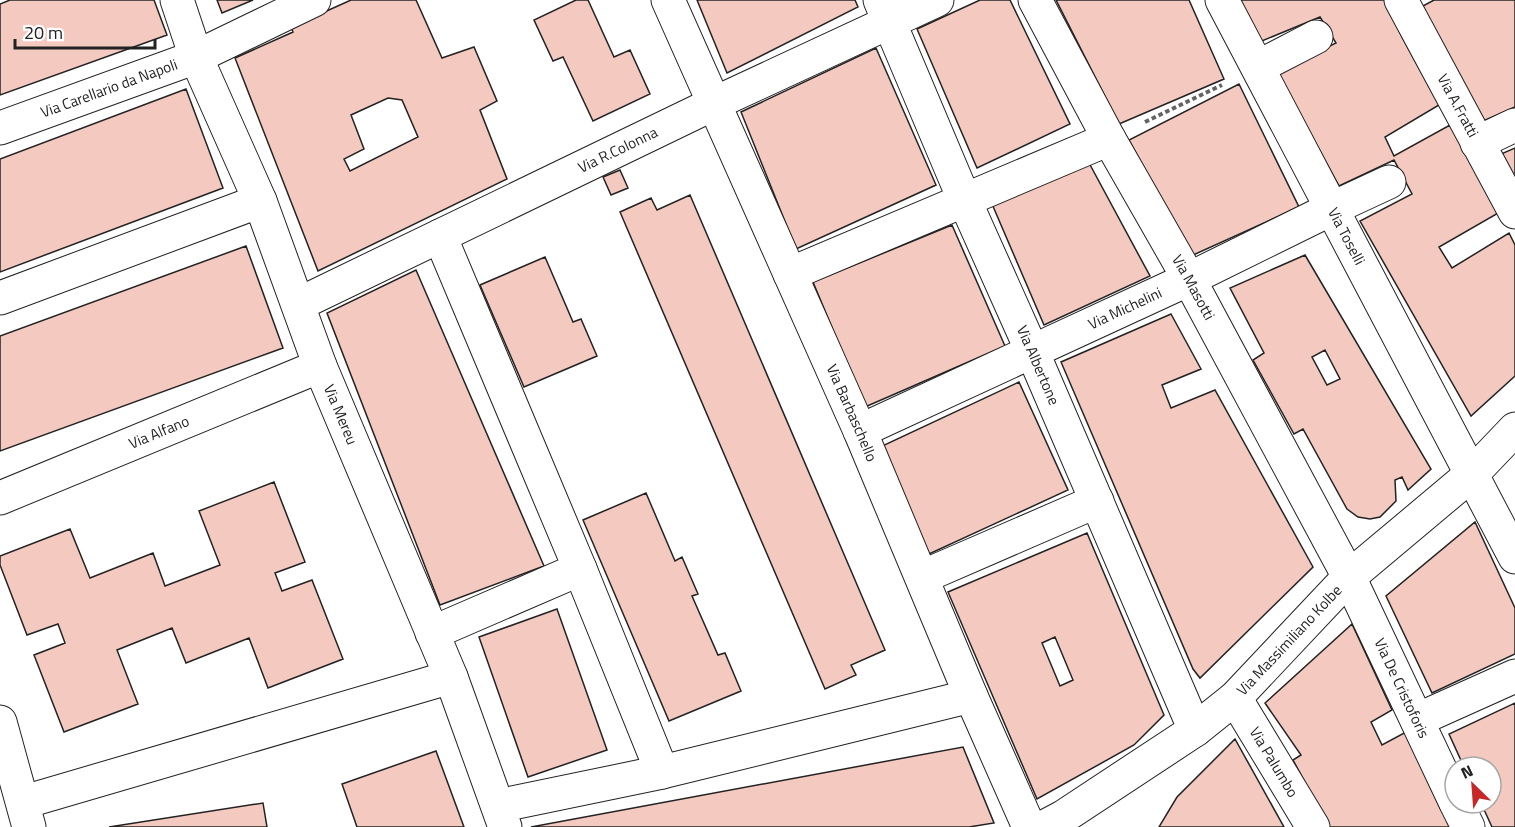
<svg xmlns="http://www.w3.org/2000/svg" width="1515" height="827" font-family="'Titillium Web',sans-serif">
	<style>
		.building { fill: #f3c9c0; stroke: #222; stroke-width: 1.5; fill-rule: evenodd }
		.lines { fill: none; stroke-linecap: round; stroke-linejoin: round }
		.street-casing { stroke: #222; stroke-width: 35 }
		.path { stroke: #646464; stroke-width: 4; stroke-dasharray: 4.5 3; stroke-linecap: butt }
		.street { stroke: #fff; stroke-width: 33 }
		.labels { text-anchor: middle; stroke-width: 4.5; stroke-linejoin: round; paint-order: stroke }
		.street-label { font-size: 15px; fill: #222; stroke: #fff }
	</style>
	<rect width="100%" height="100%" fill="#fff"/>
	<!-- building -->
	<path class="building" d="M 10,0 L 154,0 L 167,35 L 0,95 L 0,4 Z
		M 217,0 L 253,0 L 222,13 Z
		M 351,0 L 416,0 L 442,58 L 474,47 L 497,101 L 480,110 L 507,179 L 318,271 L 235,58 L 293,32 L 291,27 ZM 388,98 L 402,100 L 418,137 L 350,171 L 344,159 L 364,149 L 351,115 Z
		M 576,0 L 588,0 L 614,57 L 630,50 L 650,94 L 593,121 L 563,57 L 553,61 L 534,20 Z
		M 697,0 L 855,0 L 858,7 L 727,73 Z
		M 980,0 L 1010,0 L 1070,124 L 977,168 L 917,29 Z
		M 1056,0 L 1189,0 L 1224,79 L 1119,124 Z
		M 1238,0 L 1386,0 L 1402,37 L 1439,105 L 1385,137 L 1394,156 L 1450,125 L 1500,212 L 1439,247 L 1452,268 L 1509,233 L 1515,245 L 1515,376 L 1471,416 L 1360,221 L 1412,194 L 1394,160 L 1339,186 L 1277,72 L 1336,43 L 1320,17 L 1257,43 Z
		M 1434,0 L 1515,0 L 1515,107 L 1481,122 L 1421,7 Z
		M 876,48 L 936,185 L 796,249 L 741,112 Z
		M 1239,84 L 1299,207 L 1191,256 L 1129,140 Z
		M 186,89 L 223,188 L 0,272 L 0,159 Z
		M 1515,148 L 1515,180 L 1501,154 Z
		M 1088,161 L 1150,276 L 1044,325 L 992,204 Z
		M 620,170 L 628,188 L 611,195 L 603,177 Z
		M 690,195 L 885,650 L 851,665 L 856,675 L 825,689 L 620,212 L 651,198 L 657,210 Z
		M 952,225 L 1005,346 L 865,407 L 813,282 Z
		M 246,246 L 283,348 L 0,451 L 0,336 Z
		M 1305,255 L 1431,469 L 1408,490 L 1402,477 L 1395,480 L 1396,501 L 1380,517 L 1370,519 L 1358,517 L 1347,509 L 1303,429 L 1294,434 L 1253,360 L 1264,353 L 1230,288 ZM 1325,350 L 1340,379 L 1327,385 L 1312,357 Z
		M 545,257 L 573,322 L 581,319 L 597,356 L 524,387 L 480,285 Z
		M 416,270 L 544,566 L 440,605 L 327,313 Z
		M 1171,314 L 1201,369 L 1162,385 L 1171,408 L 1215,390 L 1313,567 L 1200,678 L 1193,669 L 1061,362 Z
		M 1019,382 L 1068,490 L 929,554 L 880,447 Z
		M 274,482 L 305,562 L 275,573 L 282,591 L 312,580 L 343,659 L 268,688 L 249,638 L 186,663 L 172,628 L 117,650 L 138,704 L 64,732 L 34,655 L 65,643 L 58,624 L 27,635 L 0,565 L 0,556 L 70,529 L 90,578 L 153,553 L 165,586 L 220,565 L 199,511 Z
		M 646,493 L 675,561 L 682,557 L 698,594 L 692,596 L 718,655 L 725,653 L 741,691 L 669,721 L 583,520 Z
		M 1475,522 L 1515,608 L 1515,654 L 1432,693 L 1386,596 Z
		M 1087,533 L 1164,715 L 1134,745 L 1037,799 L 948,592 ZM 1055,637 L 1073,680 L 1060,686 L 1042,643 Z
		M 557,609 L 607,750 L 528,777 L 479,637 Z
		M 1352,624 L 1392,710 L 1371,722 L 1382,745 L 1406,732 L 1450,827 L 1329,827 L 1293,760 L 1301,755 L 1265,703 Z
		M 1515,703 L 1515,827 L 1492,827 L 1481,803 L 1491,803 L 1491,767 L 1464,767 L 1449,734 Z
		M 1235,739 L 1284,827 L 1159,827 L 1177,797 Z
		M 963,747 L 994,823 L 969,827 L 531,827 Z
		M 436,751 L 464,827 L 357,827 L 342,784 Z
		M 263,803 L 267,827 L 109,827 Z"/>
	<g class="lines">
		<!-- street casing -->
		<g class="street-casing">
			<g id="street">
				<path id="s1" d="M 177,0 L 196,57 L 260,201 L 320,366 L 451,677 L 505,827"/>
				<path id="s2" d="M 668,0 L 860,431 L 971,696 L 1029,827"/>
				<path id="s3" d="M 880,0 L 964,199 L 1032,351 L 1195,730"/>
				<path id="s4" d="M 1035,0 L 1109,139 L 1189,279 L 1349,577 L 1455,801"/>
				<path id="s5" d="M 1222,0 L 1515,557"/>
				<path id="s6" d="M 1401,0 L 1515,212"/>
				<path d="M 1258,67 L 1316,37"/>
				<path id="s7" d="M 0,128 L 196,57 L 314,0"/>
				<path d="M 1477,143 L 1515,125"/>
				<path d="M 790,274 L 1109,139"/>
				<path d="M 0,298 L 260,201"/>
				<path id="s8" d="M 299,304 L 713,104 L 937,0"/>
				<path id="s9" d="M 860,431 L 1189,279 L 1333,208 L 1389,182"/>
				<path id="s10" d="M 0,498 L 320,366"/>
				<path d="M 580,569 L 662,772"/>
				<path d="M 922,577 L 1097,501"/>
				<path d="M 432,633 L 580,569 L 440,236"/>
				<path id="s11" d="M 1235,698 L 1313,827"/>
				<path d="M 1417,720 L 1515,676"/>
				<path d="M 0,722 L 29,827"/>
				<path d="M 24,802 L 451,677"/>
				<path d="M 1456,803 L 1468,827"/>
				<path d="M 498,806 L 662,772 L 971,696"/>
				<path id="s12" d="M 1044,827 L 1063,817 L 1195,730 L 1235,698 L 1349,577 L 1473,473 L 1515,429"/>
			</g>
		</g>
		<!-- path -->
		<path class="path" d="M 1145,122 L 1222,85"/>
		<!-- street -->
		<use href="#street" class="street"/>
	</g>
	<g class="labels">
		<!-- street labels -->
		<g class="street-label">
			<text dy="5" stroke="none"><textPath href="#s7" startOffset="116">Via Carellario da Napoli</textPath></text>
			<text dy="5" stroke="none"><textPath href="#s6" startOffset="120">Via A.Fratti</textPath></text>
			<text dy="5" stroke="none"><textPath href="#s8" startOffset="354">Via R.Colonna</textPath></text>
			<text dy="5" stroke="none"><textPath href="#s5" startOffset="267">Via Toselli</textPath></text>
			<text dy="5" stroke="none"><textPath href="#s4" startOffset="328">Via Masotti</textPath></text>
			<text dy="5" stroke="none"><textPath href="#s9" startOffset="292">Via Michelini</textPath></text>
			<text dy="5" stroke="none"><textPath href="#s3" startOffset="398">Via Albertone</textPath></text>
			<text dy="5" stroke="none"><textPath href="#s2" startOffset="452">Via Barbaschello</textPath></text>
			<text dy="5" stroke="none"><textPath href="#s1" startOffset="446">Via Mereu</textPath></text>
			<text dy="5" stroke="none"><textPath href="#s10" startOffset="172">Via Alfano</textPath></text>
			<text dy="5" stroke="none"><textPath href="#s12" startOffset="310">Via Massimiliano Kolbe</textPath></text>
			<text dy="5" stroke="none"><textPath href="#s4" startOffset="780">Via De Cristoforis</textPath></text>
			<text dy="5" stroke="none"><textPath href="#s11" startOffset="75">Via Palumbo</textPath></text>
		</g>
	</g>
	<!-- north arrow -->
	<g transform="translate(1473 785) rotate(335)"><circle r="28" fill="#ffffff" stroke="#a7a7a7" stroke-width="1.5"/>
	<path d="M0-4.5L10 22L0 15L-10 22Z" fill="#c62828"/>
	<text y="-9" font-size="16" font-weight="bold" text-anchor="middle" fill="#222222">N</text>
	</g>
	<!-- scale -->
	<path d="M15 39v9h140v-9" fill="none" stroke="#222222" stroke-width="3"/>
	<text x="24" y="39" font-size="18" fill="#222222" stroke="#ffffff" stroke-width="4.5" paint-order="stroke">20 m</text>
</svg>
